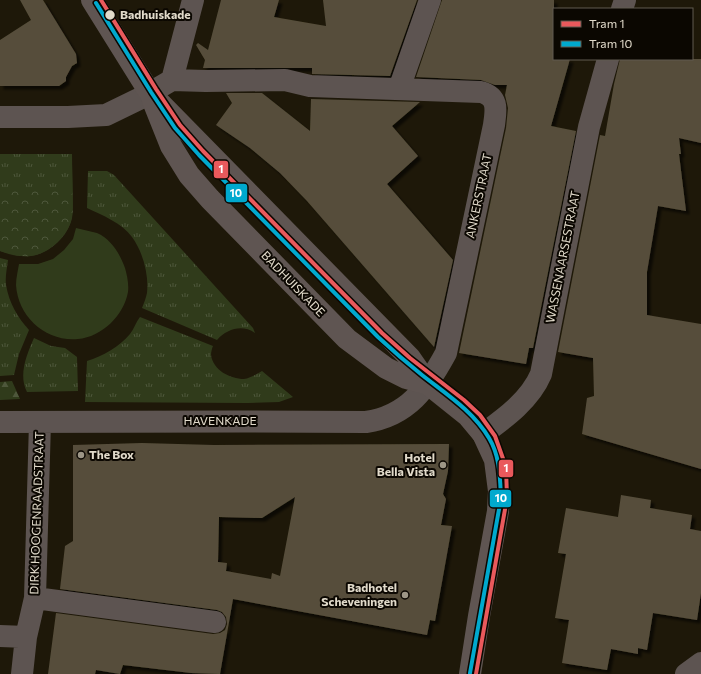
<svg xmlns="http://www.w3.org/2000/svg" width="701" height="674" font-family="Commissioner,sans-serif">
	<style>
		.grass { fill: url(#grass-tufts) }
		.forest { fill: url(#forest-firs) }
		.park { fill: url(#park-crowns) }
		.pitch { fill: #303b1b }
		.building { fill: #564e3a; fill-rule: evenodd; filter: url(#shadow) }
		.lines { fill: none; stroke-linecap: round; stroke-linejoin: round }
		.street { stroke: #5d5451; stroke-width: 22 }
		.secondary { stroke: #5f5552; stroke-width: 22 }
		.tram-1-casing { stroke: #0b0701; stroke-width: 7 }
		.tram-2-casing { stroke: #0b0701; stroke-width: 7 }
		.tram-1 { stroke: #e9595c; stroke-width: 4 }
		.tram-2 { stroke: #00a9ce; stroke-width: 4 }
		.stop-dot { fill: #e1daca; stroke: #0b0701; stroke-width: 1.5 }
		.poi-dot { fill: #9d9686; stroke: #0b0701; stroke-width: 1.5 }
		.labels { text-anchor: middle; stroke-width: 4; stroke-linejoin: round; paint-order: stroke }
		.stop-label { font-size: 12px; font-weight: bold; fill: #e1daca; stroke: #0b0701; text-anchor: start }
		.street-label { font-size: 12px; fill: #e1daca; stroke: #0b0701 }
		.poi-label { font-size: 12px; font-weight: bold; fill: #e1daca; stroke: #0b0701; text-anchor: end }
		.line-badge { stroke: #0b0701; stroke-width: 1.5 }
		.badge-label { font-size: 11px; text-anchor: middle; font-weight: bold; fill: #fff }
	</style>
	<defs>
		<pattern id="grass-tufts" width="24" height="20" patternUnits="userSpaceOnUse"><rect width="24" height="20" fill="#303b1b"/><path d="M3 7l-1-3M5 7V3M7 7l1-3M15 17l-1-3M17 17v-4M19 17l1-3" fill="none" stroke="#4e573b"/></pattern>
		<pattern id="forest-firs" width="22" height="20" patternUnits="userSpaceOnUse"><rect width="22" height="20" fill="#303b1b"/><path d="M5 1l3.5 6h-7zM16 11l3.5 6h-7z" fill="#4e573b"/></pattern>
		<pattern id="park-crowns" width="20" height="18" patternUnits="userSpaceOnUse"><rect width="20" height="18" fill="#303b1b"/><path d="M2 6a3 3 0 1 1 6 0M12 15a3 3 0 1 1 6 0" fill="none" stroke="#4e573b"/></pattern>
		<filter id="shadow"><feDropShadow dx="3.5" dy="3.5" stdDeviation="1" flood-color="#0009"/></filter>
	</defs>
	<rect width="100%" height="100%" fill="#1e1809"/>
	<!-- grass -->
	<path class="grass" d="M 0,154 L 72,154 C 72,174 74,196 72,216 C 70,235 49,254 30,256 C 20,257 10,254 0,251 Z
		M 88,171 L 107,171 L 114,175 L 253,328 L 255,333 C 242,324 227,329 217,340 L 142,308 C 144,303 146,298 147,293 C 149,275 143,252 132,237 C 122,223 102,215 87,208 Z
		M 0,258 L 8,260 C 7,268 5,277 6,285 C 9,303 18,318 29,330 L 19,354 L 14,375 L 0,376 Z
		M 140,317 L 213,346 C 212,348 211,352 211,355 C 213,370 230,379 244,379 C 250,378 257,374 262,371 L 293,397 L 279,402 L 248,403 L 85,402 L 87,361 C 103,356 119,347 130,334 C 134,329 136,322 140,317 Z
		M 34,338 L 51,346 L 65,348 L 77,357 L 78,391 L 27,392 C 18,375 27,354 34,338 Z"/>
	<!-- forest -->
	<path class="forest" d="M 12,381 L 20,399 L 0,400 L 0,382 Z"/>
	<!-- park -->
	<path class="park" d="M 72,186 C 72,196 74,208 72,218 C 68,236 49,254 31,256 C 20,257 10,255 0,251 L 0,192 Z"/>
	<!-- pitch -->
	<path class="pitch" d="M 76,228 C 83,230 90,231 97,233 C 111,239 120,254 125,268 C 127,275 129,284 128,292 C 124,315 102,337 78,339 C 46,342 18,317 16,285 C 16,278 18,270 19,264 L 38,264 L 53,259 L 64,250 L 73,239 Z"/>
	<!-- building -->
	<path class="building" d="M 20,0 L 43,0 L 76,54 L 77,63 L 72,66 L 66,77 L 66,81 L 59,86 L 0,86 L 0,40 L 31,20 Z
		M 221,0 L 279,0 L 274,17 L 326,26 L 323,0 L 417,0 L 390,76 L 312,74 L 312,68 L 203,68 L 205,60 L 196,45 L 198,43 L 208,50 Z
		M 442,0 L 554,0 L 554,59 L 570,59 L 551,126 L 576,131 L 533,348 L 529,348 L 526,364 L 459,353 L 506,128 L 508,108 L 505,95 L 507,85 L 495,85 L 481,80 L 416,77 Z
		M 620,59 L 701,59 L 701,143 L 679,138 L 681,154 L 679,154 L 686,211 L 658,206 L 647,272 L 647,315 L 701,324 L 701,469 L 582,434 L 587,398 L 594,396 L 593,358 L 558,352 L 600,135 L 605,136 L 614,84 Z
		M 226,93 L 262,93 L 310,131 L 311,99 L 420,102 L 392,126 L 418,156 L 387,184 L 453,260 L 434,347 L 307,201 L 280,173 L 250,148 L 216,125 L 232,103 Z
		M 142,443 L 214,445 L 449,444 L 448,471 L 443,494 L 446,499 L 441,525 L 452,526 L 435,621 L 430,620 L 427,635 L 233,599 L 220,674 L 191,673 L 123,665 L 120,674 L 96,670 L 95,674 L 48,674 L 56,613 L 213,634 L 220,633 L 225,630 L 227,624 L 226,617 L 222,612 L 217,610 L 60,589 L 65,546 L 73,541 L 73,445 ZM 295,497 L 280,576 L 272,573 L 271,579 L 226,571 L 227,563 L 218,562 L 219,517 L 262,518 Z
		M 621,495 L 651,500 L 650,508 L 692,515 L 690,529 L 701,531 L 701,593 L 697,620 L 653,613 L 647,650 L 638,648 L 638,654 L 611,649 L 607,670 L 562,663 L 569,620 L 555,618 L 566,554 L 558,553 L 566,508 L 618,517 Z"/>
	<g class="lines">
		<!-- street -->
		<path class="street" d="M 622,9 L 625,0
			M 399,89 L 430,0
			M 0,117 L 68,117 L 106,115 L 143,97 L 172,80 L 193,0
			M 0,422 C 122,422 244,421 366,422 C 408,416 427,388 446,353 L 494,125 C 496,110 499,97 481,92 L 310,86 L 285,80 L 206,81 L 172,80
			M 483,434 C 505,418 530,400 541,374 L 589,127 L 608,59
			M 35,598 L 215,622
			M 0,636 L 26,637
			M 22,674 L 26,637 L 35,598 L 40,422
			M 686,674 L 701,663"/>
		<!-- secondary -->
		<path class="secondary" d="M 92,0 L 150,93 L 410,358 L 428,384 L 468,416 L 483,434 L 495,460 L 499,491 L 498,511 L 479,616 L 470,674
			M 153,101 L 171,146 L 189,175 L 210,199 L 347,339 L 386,368 L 406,378 L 428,384"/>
		<!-- tram-1 casing -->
		<g class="tram-1-casing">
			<path id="tram-1" d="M 101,0 L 156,89 L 180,125 L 203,151 L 382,333 L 410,358 L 464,400 L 480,415 L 495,436 L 506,467 L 507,498 L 476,674"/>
		</g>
		<!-- tram-2 casing -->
		<g class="tram-2-casing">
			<path id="tram-2" d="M 96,3 L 151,92 L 175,128 L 199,155 L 378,337 C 392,350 407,363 422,375 C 446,394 473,411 489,438 C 500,456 500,477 501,498 L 470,673"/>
		</g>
		<!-- tram-1 -->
		<use href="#tram-1" class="tram-1"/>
		<!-- tram-2 -->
		<use href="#tram-2" class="tram-2"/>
	</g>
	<!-- markers -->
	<circle class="stop-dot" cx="110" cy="15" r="5.5"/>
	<g class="poi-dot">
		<circle cx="81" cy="455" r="4"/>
		<circle cx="443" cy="465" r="4"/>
		<circle cx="405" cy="595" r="4"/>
	</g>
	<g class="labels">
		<!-- stop labels -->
		<g class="stop-label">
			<text x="120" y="19">Badhuiskade</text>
		</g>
		<!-- street labels -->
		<g class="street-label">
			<text transform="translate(479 196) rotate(-78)" y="4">ANKERSTRAAT</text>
			<text transform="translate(563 257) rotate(-79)" y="4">WASSENAARSESTRAAT</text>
			<text transform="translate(293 284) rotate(46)" y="4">BADHUISKADE</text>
			<text x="220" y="425">HAVENKADE</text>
			<text transform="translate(37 513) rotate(-88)" y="4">DIRK HOOGENRAADSTRAAT</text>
		</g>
		<!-- poi labels -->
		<g class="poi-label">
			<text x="89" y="459" text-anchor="start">The Box</text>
			<text x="435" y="462">Hotel<tspan x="435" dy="14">Bella Vista</tspan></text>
			<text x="397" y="592">Badhotel<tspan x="397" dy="14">Scheveningen</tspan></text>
		</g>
	</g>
	<g class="line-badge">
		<rect x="213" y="160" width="16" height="19" rx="4" fill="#e9595c"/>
		<rect x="225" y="183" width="23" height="20" rx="4" fill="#00a9ce"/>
		<rect x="498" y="459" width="16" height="19" rx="4" fill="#e9595c"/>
		<rect x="489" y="489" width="23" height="19" rx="4" fill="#00a9ce"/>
	</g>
	<g class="badge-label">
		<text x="221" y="173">1</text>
		<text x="236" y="197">10</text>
		<text x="506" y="472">1</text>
		<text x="501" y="502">10</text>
	</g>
	<!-- legend -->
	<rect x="553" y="8" width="140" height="52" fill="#0b0701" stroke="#615b51"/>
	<rect x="561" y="21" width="20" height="6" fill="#e9595c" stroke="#615b51"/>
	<text x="589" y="28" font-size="12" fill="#e1daca">Tram 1</text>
	<rect x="561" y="41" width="20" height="6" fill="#00a9ce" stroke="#615b51"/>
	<text x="589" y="48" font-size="12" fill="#e1daca">Tram 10</text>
</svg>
